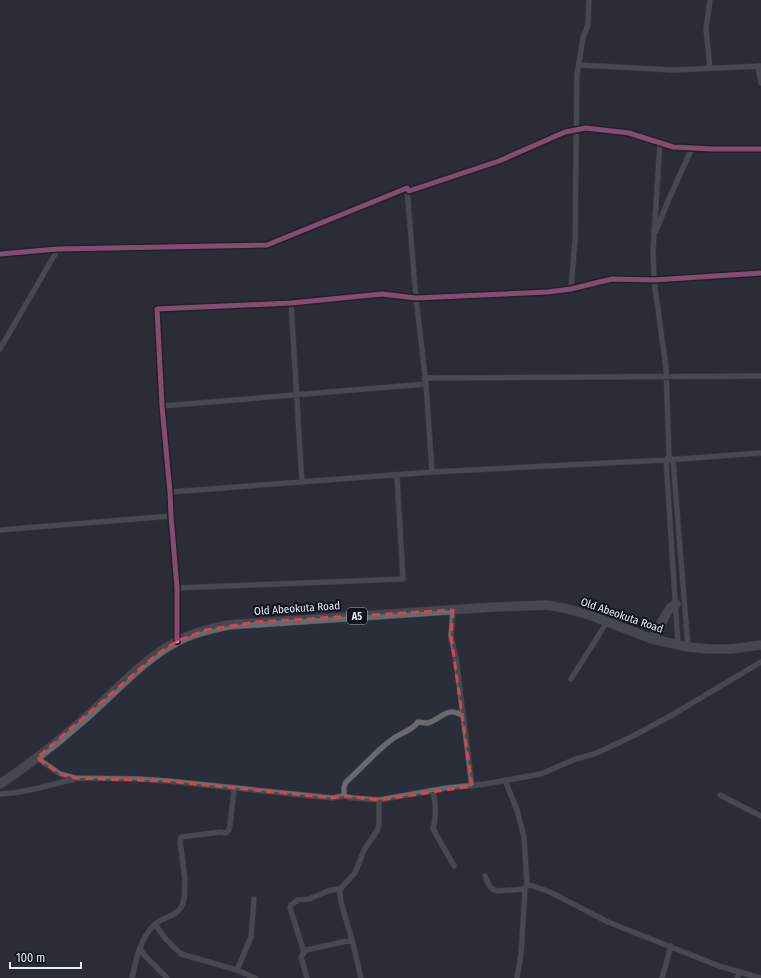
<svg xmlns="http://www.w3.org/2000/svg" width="761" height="978" font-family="'Fira Sans Condensed',sans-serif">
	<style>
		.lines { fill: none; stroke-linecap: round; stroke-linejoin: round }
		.street-casing { stroke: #454952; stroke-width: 6 }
		.highway-casing { stroke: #454952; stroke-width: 10 }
		.street { stroke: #696a6e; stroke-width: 5 }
		.highway { stroke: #666970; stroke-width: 9 }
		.cycleway-casing { stroke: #10141c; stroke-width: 8 }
		.cycleway { stroke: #f96db3; stroke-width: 5 }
		.marked { fill: none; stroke: #d84547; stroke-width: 3; stroke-dasharray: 8 5; stroke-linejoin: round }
		.labels { text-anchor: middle; stroke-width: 4; stroke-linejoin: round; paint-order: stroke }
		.shield { fill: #10141c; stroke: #a5aab5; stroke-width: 1 }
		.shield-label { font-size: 10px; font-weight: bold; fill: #e5eaf7 }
		.street-label { font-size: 11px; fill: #e5eaf7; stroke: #10141c }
	</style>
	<rect width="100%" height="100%" fill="#2a2e38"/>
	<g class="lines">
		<!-- street casing -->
		<g class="street-casing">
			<path id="street" d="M 710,0 L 706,29 L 710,68
				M 579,65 L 674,70 L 761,66
				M 758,66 L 761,83
				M 660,143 L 653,250 L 654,280 L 666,368 L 669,456 L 666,460 L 678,645
				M 407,189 L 416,298 L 426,384 L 432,472
				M 656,231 L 668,201 L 692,148
				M 0,254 L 58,249 L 267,245 L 407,188 L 409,191 L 499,161 L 565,132 L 586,128 L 629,133 L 673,147 L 713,149 L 761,149
				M 571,289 L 575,240 L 577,75 L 583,38 L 588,25 L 589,0
				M 291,303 L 302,483
				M 0,349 L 58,249
				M 424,378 L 761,376
				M 162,406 L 426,384
				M 671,458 L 673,460 L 688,647
				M 170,492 L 432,472 L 666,460 L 761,453
				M 0,530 L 171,516
				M 177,588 L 403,579 L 397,476
				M 453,610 L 451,636 L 456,658 L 472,786
				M 177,641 L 177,588 L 171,516 L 170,492 L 162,406 L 157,309 L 291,303 L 382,294 L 416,298 L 548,292 L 571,289 L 612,279 L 654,280 L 761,273
				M 571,679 L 607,622
				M 37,758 L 60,774 L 75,778 L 138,779 L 168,781 L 332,798 L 344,796 L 352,798 L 379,800 L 447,788 L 485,784 L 541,774 L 573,760 L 597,753 L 635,735 L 672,715 L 761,662
				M 505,780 L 517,810 L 524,837 L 527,884 L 525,889 L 521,955 L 517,978
				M 433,791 C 436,804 437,815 433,829 L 454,866
				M 0,794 C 25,793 50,785 74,779
				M 720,795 L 761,816
				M 344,796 L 344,787 L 346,782 C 361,769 374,753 390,741 C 399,733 411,732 418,722 C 421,722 425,723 428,723 C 441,719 448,705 463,716
				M 485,876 C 488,883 489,889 497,891 L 525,889
				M 527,884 L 550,892 L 608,922 L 719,966 L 760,978
				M 155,924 L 165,938 L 181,954 L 237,970 L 255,978
				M 140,948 L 144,955 L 167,978
				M 304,952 L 290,908 L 291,905 L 298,900 L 309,899 L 328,891 L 341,888
				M 237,970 L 251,937 L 254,899
				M 132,978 C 136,959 140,939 154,925 C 163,916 179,917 183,903 C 188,888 182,858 180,842 L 181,837 L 220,832 L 226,833 L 229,830 L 230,825 L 234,789
				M 307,978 L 301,957 L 306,950 L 352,940
				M 361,978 L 352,940 L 341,902 L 340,893 L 341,888 L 355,873 L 364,850 L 377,831 L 379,825 L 379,800
				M 662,978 L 671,946
				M 737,978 L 740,972"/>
		</g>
		<!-- highway casing -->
		<g class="highway-casing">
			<path id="highway" d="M 652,639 L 670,608 L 676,604
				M 0,784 C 30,764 58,742 85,718 C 114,693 142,660 176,642 C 192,633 210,629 228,625 L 494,607 L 547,605 L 568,609 L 592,616 L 652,639 L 688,647 L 709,649 L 731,649 L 761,645"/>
		</g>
		<!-- street -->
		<use href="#street" class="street"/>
		<!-- highway -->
		<use href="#highway" class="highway"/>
		<!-- cycleway casing -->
		<g class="cycleway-casing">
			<path id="cycleway" d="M 0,254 L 58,249 L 267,245 L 407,188 L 409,191 L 499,161 L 565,132 L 586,128 L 629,133 L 673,147 L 713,149 L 761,149
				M 177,641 L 177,588 L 171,516 L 170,492 L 162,406 L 157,309 L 291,303 L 382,294 L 416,298 L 548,292 L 571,289 L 612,279 L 654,280 L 761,273"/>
		</g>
		<!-- cycleway -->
		<use href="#cycleway" class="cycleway"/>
	</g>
	<!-- marked area -->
	<path d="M0 0H761V978H0ZM 453,610 L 451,636 L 472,786 L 379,800 L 344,796 L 332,798 L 168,781 L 75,778 L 60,774 L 37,758 L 156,655 L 177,641 L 206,630 L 256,622 Z" fill="#2a2e38" fill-opacity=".55" fill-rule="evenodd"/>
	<path class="marked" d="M 453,610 L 451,636 L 472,786 L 379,800 L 344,796 L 332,798 L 168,781 L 75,778 L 60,774 L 37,758 L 156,655 L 177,641 L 206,630 L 256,622 Z"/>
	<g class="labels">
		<!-- shield labels -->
		<rect class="shield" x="347" y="608" width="20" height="16" rx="3"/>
		<g class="shield-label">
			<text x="357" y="620">A5</text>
		</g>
		<!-- street labels -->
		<g class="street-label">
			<text transform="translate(297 608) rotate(-4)" y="4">Old Abeokuta Road</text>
			<text transform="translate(622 615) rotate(19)" y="4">Old Abeokuta Road</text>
		</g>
	</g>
	<!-- scale -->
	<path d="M10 962v6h71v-6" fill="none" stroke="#e5eaf7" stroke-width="2"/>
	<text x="16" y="962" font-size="12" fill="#e5eaf7" stroke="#10141c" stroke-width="3" paint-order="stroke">100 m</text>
</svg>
